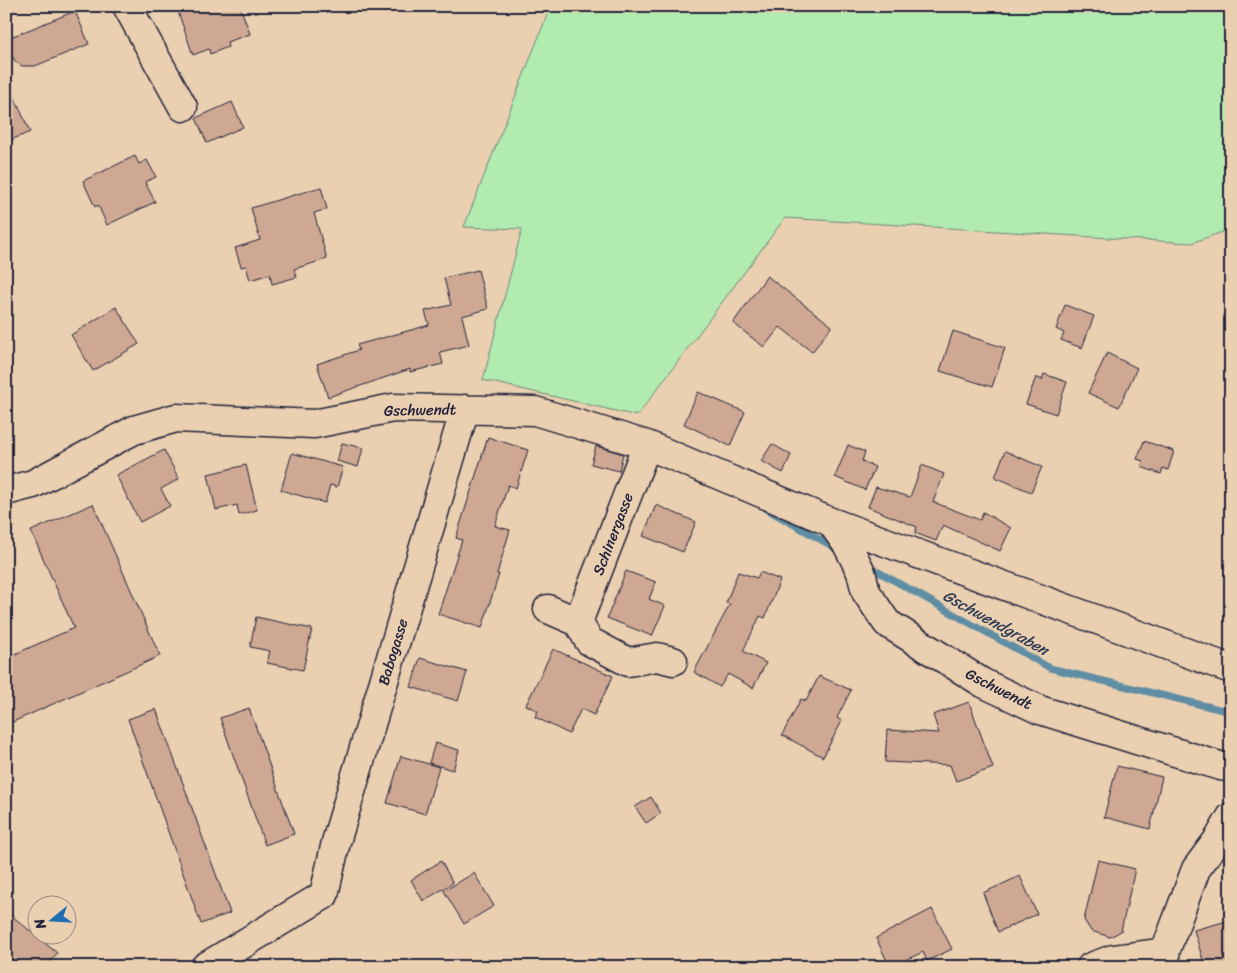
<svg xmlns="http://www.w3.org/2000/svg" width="1237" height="973" font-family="Sriracha,sans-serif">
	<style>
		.green { fill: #b1ebb0; stroke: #6a8676 }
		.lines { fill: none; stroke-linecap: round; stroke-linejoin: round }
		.stream { stroke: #5f8da3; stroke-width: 7 }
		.building { fill: #cea893; stroke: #22223b }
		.minor-casing { stroke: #22223b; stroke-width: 31 }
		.minor { stroke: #ead0b1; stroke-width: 28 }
		.labels { text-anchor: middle; stroke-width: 4; stroke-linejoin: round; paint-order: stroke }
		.street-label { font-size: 15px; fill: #22223b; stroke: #ead0b1 }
		.water-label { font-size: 16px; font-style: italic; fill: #313d55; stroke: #ead0b1 }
	</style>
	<rect width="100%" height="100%" fill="#ead0b1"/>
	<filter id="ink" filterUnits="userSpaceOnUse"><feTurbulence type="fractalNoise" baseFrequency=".02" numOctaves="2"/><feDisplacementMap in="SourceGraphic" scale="10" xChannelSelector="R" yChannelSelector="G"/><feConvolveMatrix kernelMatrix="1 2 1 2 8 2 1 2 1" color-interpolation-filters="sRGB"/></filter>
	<g filter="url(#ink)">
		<!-- green -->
		<path class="green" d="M 548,6 L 1231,6 L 1231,229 L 1191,243 L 785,218 L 637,416 L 483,380 L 522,229 L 464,227 L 550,8 Z"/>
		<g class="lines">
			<!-- stream -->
			<path class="stream" d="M 766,509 L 839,550
				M 868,566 L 1050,668 L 1231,712"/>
		</g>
		<!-- building -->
		<path class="building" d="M 176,6 L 240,6 L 250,34 L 227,42 L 228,47 L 210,54 L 209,49 L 193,55 Z
			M 75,11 L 89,44 L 35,66 L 22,66 L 14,60 L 6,39 Z
			M 6,78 L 30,132 L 6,142 Z
			M 232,102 L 243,127 L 207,143 L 196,118 Z
			M 135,156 L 139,164 L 147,160 L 156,177 L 145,182 L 155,202 L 107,225 L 98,205 L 95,207 L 83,181 Z
			M 321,187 L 327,209 L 314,213 L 327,259 L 294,269 L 297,277 L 272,284 L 270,274 L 250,280 L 246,266 L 241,267 L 235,248 L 260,240 L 251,208 Z
			M 478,270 L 488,309 L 462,316 L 469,345 L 440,352 L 443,364 L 410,372 L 410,369 L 328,397 L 317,364 L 359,350 L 357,345 L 429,325 L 425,311 L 451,305 L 444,278 Z
			M 767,276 L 832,326 L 812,352 L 780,327 L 764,347 L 733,323 Z
			M 1065,305 L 1094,316 L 1082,348 L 1061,340 L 1064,333 L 1056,329 Z
			M 116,307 L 139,344 L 93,371 L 71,335 Z
			M 953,331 L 1005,348 L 992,387 L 940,371 Z
			M 1107,353 L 1137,368 L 1119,407 L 1088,393 Z
			M 1044,374 L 1067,382 L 1056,414 L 1026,404 L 1036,377 L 1042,380 Z
			M 698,392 L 745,412 L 730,446 L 684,424 Z
			M 488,437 L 528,450 L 516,488 L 508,485 L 495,526 L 510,530 L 497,574 L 499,574 L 482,628 L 438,614 L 462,540 L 456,538 Z
			M 1144,441 L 1174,451 L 1168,470 L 1163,468 L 1161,474 L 1141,467 L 1143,461 L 1137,459 Z
			M 342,443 L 363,448 L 358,467 L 337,461 Z
			M 772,444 L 791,455 L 783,473 L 761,461 Z
			M 848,445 L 865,452 L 862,461 L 875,467 L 865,490 L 835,477 Z
			M 596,446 L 623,454 L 619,471 L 591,464 Z
			M 164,450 L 179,479 L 161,489 L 170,506 L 140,522 L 116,475 Z
			M 1005,451 L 1042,467 L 1031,492 L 995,477 Z
			M 292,453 L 343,467 L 337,487 L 330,485 L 325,503 L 281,490 Z
			M 246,465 L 257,510 L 239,515 L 237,505 L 216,510 L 208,474 Z
			M 922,465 L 944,474 L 933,502 L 980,520 L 983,512 L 1011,528 L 1000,551 L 943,525 L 936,541 L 915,533 L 917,527 L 868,507 L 876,487 L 910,497 Z
			M 93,504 L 160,656 L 6,725 L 6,658 L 74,628 L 31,531 Z
			M 656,505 L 696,522 L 683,552 L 643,536 Z
			M 626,571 L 656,582 L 649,599 L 665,606 L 652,636 L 607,618 Z
			M 738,572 L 757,578 L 760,572 L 780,580 L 765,618 L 760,616 L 743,651 L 766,663 L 753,688 L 728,674 L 720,687 L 694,672 L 730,604 L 726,603 Z
			M 256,617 L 312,629 L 303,670 L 267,663 L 270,651 L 250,647 Z
			M 553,649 L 613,676 L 594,715 L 581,709 L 569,734 L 535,717 L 538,711 L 526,705 Z
			M 420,658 L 467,672 L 458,701 L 411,687 Z
			M 819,676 L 851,690 L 837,718 L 842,721 L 823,757 L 782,735 L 801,699 L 806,701 Z
			M 969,702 L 993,768 L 956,781 L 950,765 L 885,762 L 887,730 L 939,733 L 933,715 Z
			M 249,708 L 294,834 L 265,845 L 220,718 Z
			M 156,709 L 230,913 L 201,924 L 128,719 Z
			M 435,743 L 459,750 L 453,770 L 429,763 Z
			M 401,756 L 439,767 L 425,814 L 387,803 Z
			M 1117,766 L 1162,777 L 1150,829 L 1104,817 Z
			M 651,797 L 661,813 L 646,823 L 635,807 Z
			M 1098,860 L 1135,869 L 1121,931 L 1110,937 L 1091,931 L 1084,920 Z
			M 441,861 L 453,883 L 423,901 L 411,880 Z
			M 474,873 L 494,906 L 464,924 L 444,891 Z
			M 1020,876 L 1037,914 L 998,932 L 983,893 Z
			M 932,909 L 952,949 L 927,961 L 923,952 L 890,967 L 876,938 Z
			M 6,911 L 57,953 L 46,967 L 6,967 Z
			M 1231,920 L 1231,963 L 1218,967 L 1205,967 L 1194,930 Z"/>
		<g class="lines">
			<!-- minor casing -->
			<g class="minor-casing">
				<path id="minor" d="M 127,6 L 183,107
					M 6,491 L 33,484 L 134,430 L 176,418 L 314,424 L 393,408 L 535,411 L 647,445 L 831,522 L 1231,669
					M 831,522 L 848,546 L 861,572 L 866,592 L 887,623 L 983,683 L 1040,710 L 1220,766 L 1231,767
					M 548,609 L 578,622 L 589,641 L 628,662 L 657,657 L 673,661
					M 578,622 L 647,445
					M 205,967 L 324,895 L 336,842 L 465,409
					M 1091,967 L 1113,959 L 1165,952
					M 1166,967 L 1165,952 L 1196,869 L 1219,838 L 1231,817"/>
			</g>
			<!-- minor -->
			<use href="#minor" class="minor"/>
		</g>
	</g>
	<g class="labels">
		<!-- street labels -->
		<g class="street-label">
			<text transform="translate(420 410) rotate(-1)" y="5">Gschwendt</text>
			<text transform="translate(613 534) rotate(-69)" y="5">Schinergasse</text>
			<text transform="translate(393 652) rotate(-73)" y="5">Babogasse</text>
			<text transform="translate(999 689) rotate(27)" y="5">Gschwendt</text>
		</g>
		<!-- water labels -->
		<g class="water-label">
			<text transform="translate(996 622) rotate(29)" y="6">Gschwendgraben</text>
		</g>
	</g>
	<!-- margin -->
	<rect width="1237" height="973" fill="none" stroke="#ead0b1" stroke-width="25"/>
	<rect x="12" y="12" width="1212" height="948" fill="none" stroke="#22223b" stroke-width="2" filter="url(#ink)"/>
	<!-- north arrow -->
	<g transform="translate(52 920) rotate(252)"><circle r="24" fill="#ead0b1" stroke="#9a8a82"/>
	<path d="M0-4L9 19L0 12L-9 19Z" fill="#1f6fb2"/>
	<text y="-8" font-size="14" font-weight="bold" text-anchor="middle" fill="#22223b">N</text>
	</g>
</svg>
